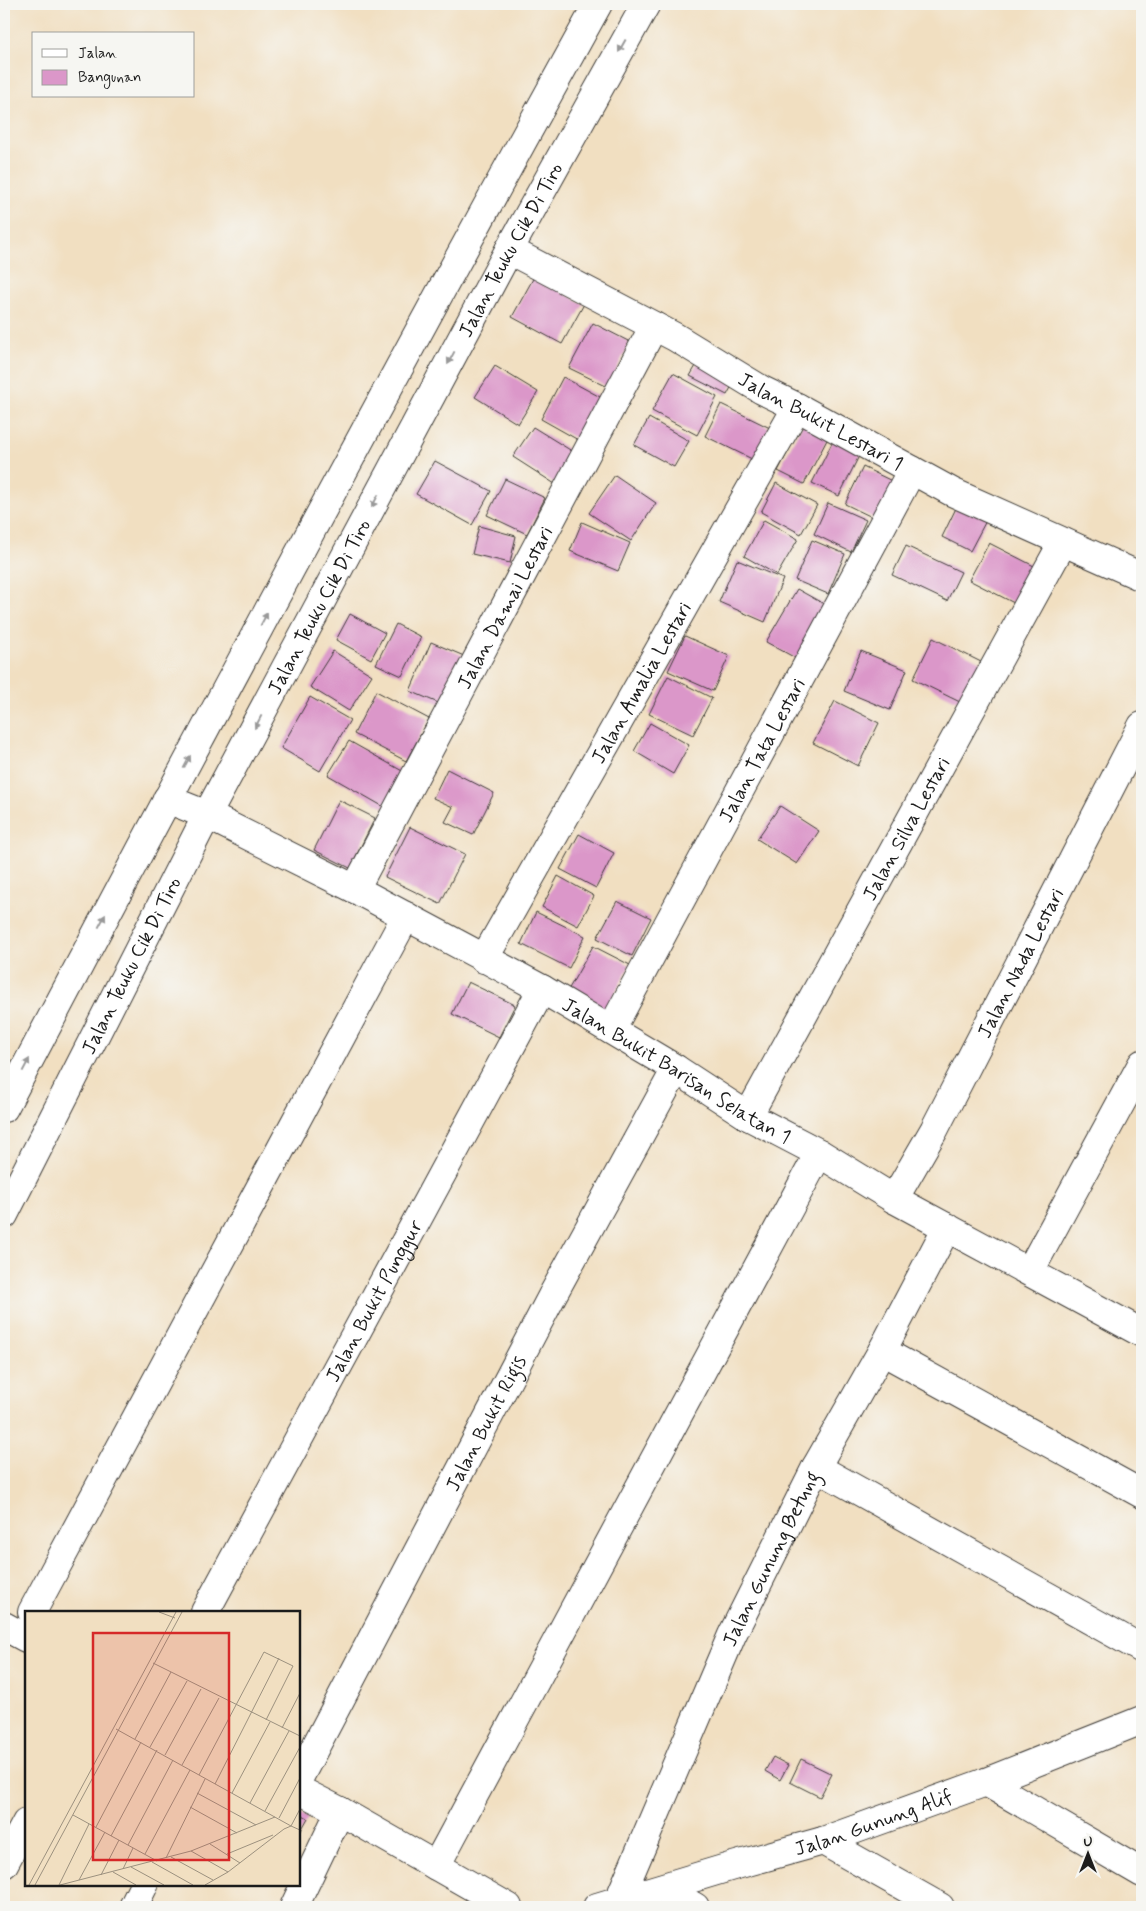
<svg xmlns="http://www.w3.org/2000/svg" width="1146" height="1911" font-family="Mynerve,sans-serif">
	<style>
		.building { fill: #db97c9 }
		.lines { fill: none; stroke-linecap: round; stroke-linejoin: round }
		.minor-casing { stroke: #3c3935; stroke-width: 30 }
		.tertiary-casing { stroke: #3c3935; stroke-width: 30 }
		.minor { stroke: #fff; stroke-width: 28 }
		.tertiary { stroke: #fff; stroke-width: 28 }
		.oneway { fill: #999 }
		.labels { text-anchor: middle; stroke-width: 4.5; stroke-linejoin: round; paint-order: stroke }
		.street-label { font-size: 20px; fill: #1c1c1c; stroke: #f6f6f2 }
		.inset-road { fill: none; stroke: #9c917f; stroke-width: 1 }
		.view { fill: #d62828; fill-opacity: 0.15; stroke: #d62828; stroke-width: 2.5 }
		.inset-edge { fill: none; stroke: #1c1c1c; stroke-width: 2.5 }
	</style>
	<rect width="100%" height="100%" fill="#f6f6f2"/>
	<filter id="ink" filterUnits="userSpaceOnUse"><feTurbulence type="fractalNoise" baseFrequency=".02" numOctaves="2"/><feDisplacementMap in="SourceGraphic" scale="10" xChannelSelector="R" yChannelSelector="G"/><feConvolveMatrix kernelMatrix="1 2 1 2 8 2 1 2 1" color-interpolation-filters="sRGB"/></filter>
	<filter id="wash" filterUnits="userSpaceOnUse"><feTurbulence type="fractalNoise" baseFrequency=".0096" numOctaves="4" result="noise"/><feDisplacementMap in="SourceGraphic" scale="20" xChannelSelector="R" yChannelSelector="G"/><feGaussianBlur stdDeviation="1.12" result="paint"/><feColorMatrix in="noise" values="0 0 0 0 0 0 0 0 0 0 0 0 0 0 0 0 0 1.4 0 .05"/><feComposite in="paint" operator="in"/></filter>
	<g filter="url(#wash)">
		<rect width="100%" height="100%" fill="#f1dfc1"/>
		<g id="blocks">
			<!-- building -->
			<path class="building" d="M 534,277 L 584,304 L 562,344 L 512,317 Z
				M 593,323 L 630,342 L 608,387 L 569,368 Z
				M 700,359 L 736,378 L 727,395 L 690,376 Z
				M 495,366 L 538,392 L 518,424 L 475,397 Z
				M 673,373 L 717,397 L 697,435 L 652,411 Z
				M 563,377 L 602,398 L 580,441 L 541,419 Z
				M 721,404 L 770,428 L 754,460 L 705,436 Z
				M 649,418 L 689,441 L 674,467 L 634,445 Z
				M 803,423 L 829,436 L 804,484 L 778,471 Z
				M 533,427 L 575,453 L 555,484 L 513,457 Z
				M 835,437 L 862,450 L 839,496 L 812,483 Z
				M 435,461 L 491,491 L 472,525 L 416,494 Z
				M 863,467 L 896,483 L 878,520 L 845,504 Z
				M 615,475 L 656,503 L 631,541 L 589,513 Z
				M 505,479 L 545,498 L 527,534 L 487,515 Z
				M 776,483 L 817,505 L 801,534 L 761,512 Z
				M 959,502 L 988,517 L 970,551 L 942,537 Z
				M 828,503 L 866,520 L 851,552 L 814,534 Z
				M 764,520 L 798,539 L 777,575 L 744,556 Z
				M 582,522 L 630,543 L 618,571 L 570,551 Z
				M 479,526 L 516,536 L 510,563 L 472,554 Z
				M 812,540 L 845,554 L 828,594 L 795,580 Z
				M 989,543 L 1034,566 L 1014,603 L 969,580 Z
				M 906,546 L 961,572 L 947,601 L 892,575 Z
				M 737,560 L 783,579 L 765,622 L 719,602 Z
				M 797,589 L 831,608 L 801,661 L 766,642 Z
				M 350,614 L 385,633 L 371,659 L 336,640 Z
				M 396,624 L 421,637 L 402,676 L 376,664 Z
				M 685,636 L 729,656 L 713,691 L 668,671 Z
				M 933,638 L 985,664 L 964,704 L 913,679 Z
				M 431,642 L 464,656 L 443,705 L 410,691 Z
				M 333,651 L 372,675 L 349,711 L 310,687 Z
				M 861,651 L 907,670 L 890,710 L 844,691 Z
				M 668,676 L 712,698 L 693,735 L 649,714 Z
				M 376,691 L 429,719 L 406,761 L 354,734 Z
				M 310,697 L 350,720 L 320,771 L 281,748 Z
				M 835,701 L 879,723 L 858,766 L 813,743 Z
				M 650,723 L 689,745 L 673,774 L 634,751 Z
				M 349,741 L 404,772 L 384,807 L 328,775 Z
				M 447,769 L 494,793 L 473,835 L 445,822 L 453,807 L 433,798 Z
				M 339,800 L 375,818 L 350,868 L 314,850 Z
				M 780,806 L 819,831 L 797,864 L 757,839 Z
				M 410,827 L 465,854 L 440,904 L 385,877 Z
				M 579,834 L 614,853 L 596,888 L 560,869 Z
				M 558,876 L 594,896 L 578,926 L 542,907 Z
				M 617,901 L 651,918 L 632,956 L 597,938 Z
				M 536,912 L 585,936 L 569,968 L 521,944 Z
				M 593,946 L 630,965 L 605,1012 L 567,992 Z
				M 468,982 L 515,1005 L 499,1037 L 452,1014 Z
				M 773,1757 L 788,1765 L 780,1780 L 765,1771 Z
				M 801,1759 L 832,1774 L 820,1797 L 790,1782 Z
				M 299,1813 L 308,1818 L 299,1834 Z"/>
		</g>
	</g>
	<g filter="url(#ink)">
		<use href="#blocks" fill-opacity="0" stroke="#3c3935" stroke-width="1"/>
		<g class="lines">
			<!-- minor casing -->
			<g class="minor-casing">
				<g id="minor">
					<path id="s1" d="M 509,250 L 675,337 L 762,390 L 797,407 L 952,492 L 1142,577"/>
					<path id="s2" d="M 167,799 L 207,815 L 355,889 L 542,989 L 676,1069 L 748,1116 L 819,1153 L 894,1199 L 1142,1333"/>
					<path id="s3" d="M 355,889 L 654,326"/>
					<path id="s4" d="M 484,959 L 797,407"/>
					<path id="s5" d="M 611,1030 L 912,470"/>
					<path id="s6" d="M 748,1116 L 1063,542"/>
					<path id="s7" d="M 894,1199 L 934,1130 L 1142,726"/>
					<path d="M 1030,1271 L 1142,1064"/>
					<path d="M 882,1351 L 1142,1494"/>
					<path d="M 816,1467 L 1142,1649"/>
					<path d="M 32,1612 L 406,916"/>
					<path id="s8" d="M 205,1612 L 542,989"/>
					<path d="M 4,1626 L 26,1638"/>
					<path id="s9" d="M 299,1778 L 552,1296 L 676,1069"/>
					<path d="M 986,1782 L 1142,1873"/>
					<path d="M 299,1790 L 340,1811 L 508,1907"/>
					<path d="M 823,1841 L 940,1907"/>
					<path d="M 4,1864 L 26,1823"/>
					<path d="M 436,1866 L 819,1153"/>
					<path d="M 662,1888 L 695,1907"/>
					<path id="s10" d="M 618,1902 L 732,1635 L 816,1467 L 882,1351 L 947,1227"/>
					<path d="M 133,1907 L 144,1885"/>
					<path d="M 294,1907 L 340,1811"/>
					<path id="s11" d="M 597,1907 L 733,1866 L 823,1841 L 986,1782 L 1142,1720"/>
				</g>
			</g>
			<!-- tertiary casing -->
			<g class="tertiary-casing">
				<g id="tertiary">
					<path d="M 4,1108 C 199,738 396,370 598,4"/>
					<path id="s12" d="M 4,1215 L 207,815 L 509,250 L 646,4"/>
				</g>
			</g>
			<!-- minor -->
			<use href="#minor" class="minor"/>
			<!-- tertiary -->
			<use href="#tertiary" class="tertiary"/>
		</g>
		<!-- one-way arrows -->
		<defs><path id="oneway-solid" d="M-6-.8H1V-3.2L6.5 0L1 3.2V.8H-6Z" transform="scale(1.25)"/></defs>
		<g class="oneway">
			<use href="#oneway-solid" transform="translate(622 46) rotate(119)"/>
			<use href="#oneway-solid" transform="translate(451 358) rotate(118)"/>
			<use href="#oneway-solid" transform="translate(375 501) rotate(118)"/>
			<use href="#oneway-solid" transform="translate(264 619) rotate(-62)"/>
			<use href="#oneway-solid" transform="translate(258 722) rotate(118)"/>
			<use href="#oneway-solid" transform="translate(187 762) rotate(-62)"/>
			<use href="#oneway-solid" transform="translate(102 921) rotate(-62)"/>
			<use href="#oneway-solid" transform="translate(26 1065) rotate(-62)"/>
		</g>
	</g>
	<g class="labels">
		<!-- street labels -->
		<g class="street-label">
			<text dy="7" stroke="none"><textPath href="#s12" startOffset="1090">Jalan Teuku Cik Di Tiro</textPath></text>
			<text dy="7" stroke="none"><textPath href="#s1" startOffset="356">Jalan Bukit Lestari 1</textPath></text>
			<text dy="7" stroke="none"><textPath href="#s12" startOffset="685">Jalan Teuku Cik Di Tiro</textPath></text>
			<text dy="7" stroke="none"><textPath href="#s3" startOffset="319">Jalan Damai Lestari</textPath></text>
			<text dy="7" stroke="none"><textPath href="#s4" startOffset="318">Jalan Amalia Lestari</textPath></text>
			<text dy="7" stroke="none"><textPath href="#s5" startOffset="318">Jalan Tata Lestari</textPath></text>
			<text dy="7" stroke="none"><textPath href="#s6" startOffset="328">Jalan Silva Lestari</textPath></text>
			<text dy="7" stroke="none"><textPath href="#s7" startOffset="268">Jalan Nada Lestari</textPath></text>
			<text dy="7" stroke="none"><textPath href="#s12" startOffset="280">Jalan Teuku Cik Di Tiro</textPath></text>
			<text dy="7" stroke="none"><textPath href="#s2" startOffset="578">Jalan Bukit Barisan Selatan 1</textPath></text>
			<text dy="7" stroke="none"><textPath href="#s8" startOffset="354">Jalan Bukit Punggur</textPath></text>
			<text dy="7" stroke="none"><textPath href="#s9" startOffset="401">Jalan Bukit Rigis</textPath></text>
			<text dy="7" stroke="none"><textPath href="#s10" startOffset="376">Jalan Gunung Betung</textPath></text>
			<text dy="7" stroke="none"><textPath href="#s11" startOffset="289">Jalan Gunung Alif</textPath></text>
		</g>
	</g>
	<!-- overview -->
	<g transform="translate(25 1611)">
		<rect width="275" height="275" fill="#f1dfc1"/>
		<path class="inset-road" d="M 134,1 L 150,7M 128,52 L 275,125M 257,117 L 275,82M 91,118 L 266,215 L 275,198M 110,128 L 146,61M 125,136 L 162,70M 140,144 L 176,78M 157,154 L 194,87M 174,164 L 239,41 L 268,55 L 241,109M 190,173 L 254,47M 172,182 L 231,214M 207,182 L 245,111M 225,192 L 264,120M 165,196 L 212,222M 240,200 L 275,136M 48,204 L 132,250M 254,207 L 275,167M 71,216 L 116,131M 86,225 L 132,139M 185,233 L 215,252M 103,234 L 148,149M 166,240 L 203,261M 120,243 L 165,159M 202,243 L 248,224M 146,246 L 188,269M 141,247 L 180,168M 127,251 L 168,274M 106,256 L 139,274M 98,258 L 108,237M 88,261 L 111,274M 76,264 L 94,229M 54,269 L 80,221M 4,274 L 151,1M 10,274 L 157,1M 34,274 L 64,213M 35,274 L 166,240 L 250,206M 180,274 L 203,261 L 259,218 L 266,215 L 275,219"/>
		<path class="view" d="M 68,22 L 204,22 L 204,249 L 68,249 Z"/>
		<rect width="275" height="275" class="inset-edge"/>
	</g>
	<!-- margin -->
	<rect width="1146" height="1911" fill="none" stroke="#f6f6f2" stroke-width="20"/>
	<!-- legend -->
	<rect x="32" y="32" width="162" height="65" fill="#f6f6f2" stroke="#9f9f9c"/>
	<rect x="42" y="49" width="25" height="8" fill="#ffffff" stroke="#9f9f9c"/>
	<text x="78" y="58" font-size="15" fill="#1c1c1c">Jalan</text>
	<rect x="42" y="70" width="25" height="15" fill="#db97c9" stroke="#9f9f9c"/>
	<text x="78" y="82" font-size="15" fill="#1c1c1c">Bangunan</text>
	<!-- north arrow -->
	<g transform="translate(1088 1854)" stroke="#f6f6f2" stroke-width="4" paint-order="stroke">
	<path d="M0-4L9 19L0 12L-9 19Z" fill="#1c1c1c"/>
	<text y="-8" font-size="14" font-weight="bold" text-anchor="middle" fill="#1c1c1c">U</text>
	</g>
</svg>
